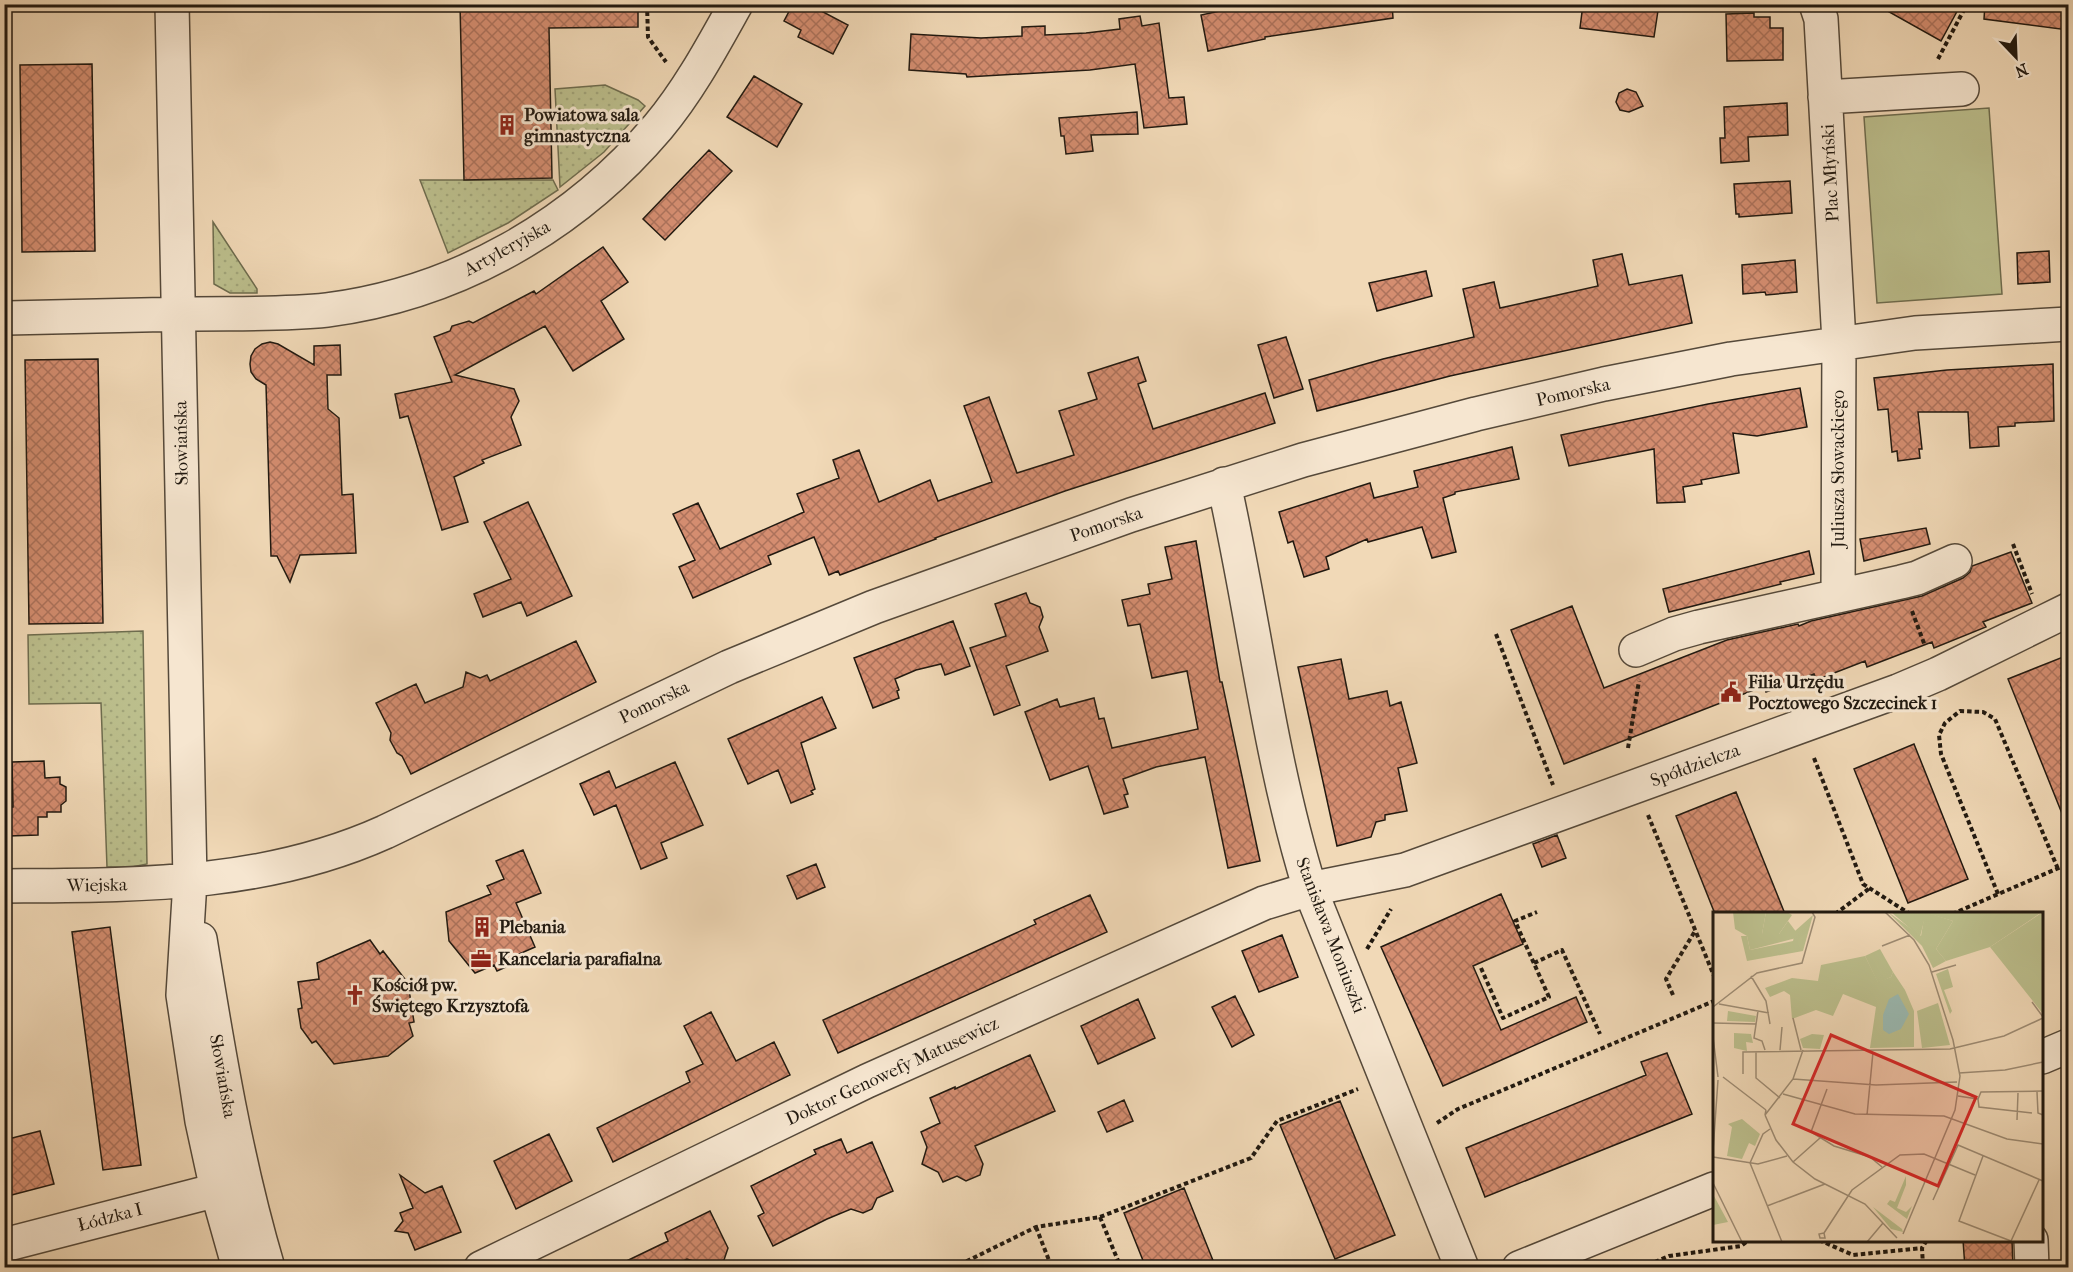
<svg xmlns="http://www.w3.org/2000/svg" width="2073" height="1272" font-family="'IM FELL French Canon',serif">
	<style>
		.green { fill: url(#green-dots); stroke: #6e6c4e; stroke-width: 1.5 }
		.pitch { fill: #bcbf8d; stroke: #6e6c4e; stroke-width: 1.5 }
		.building { fill: url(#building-cross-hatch); stroke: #211910; stroke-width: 1.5 }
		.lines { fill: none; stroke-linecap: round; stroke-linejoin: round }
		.minor-casing { stroke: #55493a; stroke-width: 36 }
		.path { stroke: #211910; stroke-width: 4; stroke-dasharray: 4.5 3; stroke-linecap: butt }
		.minor { stroke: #f6e6d0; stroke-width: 33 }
		.labels { text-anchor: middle; stroke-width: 6; stroke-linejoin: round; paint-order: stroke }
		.poi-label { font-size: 18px; font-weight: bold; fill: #211910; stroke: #f6e6d0; text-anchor: start }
		.street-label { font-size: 18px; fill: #211910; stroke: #f6e6d0 }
		.inset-road { fill: none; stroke: #9e8c74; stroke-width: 1.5 }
		.view { fill: #d62828; fill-opacity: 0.15; stroke: #d62828; stroke-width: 3 }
		.inset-edge { fill: none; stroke: #211910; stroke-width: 3 }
	</style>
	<defs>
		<pattern id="green-dots" width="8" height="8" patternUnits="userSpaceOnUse" patternTransform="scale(1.5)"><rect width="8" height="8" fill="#bcbf8d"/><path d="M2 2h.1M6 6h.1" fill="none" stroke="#a1a479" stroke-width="1.8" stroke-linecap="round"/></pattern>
		<pattern id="building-cross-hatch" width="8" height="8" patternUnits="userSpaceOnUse" patternTransform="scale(1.5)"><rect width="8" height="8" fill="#d48d70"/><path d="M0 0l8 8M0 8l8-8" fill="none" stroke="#ac725b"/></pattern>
	</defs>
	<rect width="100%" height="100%" fill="#f1d9b7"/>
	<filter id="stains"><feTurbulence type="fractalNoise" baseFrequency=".00333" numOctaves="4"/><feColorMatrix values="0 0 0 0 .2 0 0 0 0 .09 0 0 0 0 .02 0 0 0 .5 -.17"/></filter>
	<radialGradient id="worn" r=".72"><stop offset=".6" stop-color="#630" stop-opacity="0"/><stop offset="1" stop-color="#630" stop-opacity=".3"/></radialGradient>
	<!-- green -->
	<path class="green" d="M 605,85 L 638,100 L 645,106 L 604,152 L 560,187 L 555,89 Z
		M 420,180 L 553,180 L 558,190 L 508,223 L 448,253 Z
		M 213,222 L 257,289 L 257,293 L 230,293 L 214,284 Z
		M 143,631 L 147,864 L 132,867 L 107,867 L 101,703 L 29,704 L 28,635 Z"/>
	<!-- pitch -->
	<path class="pitch" d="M 1989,108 L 2002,294 L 1877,303 L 1864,117 Z"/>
	<!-- building -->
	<path class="building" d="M 460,4 L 638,4 L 638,27 L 549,28 L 552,178 L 464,180 Z
		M 793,4 L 808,4 L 848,25 L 833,54 L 798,37 L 801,30 L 784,21 Z
		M 1252,4 L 1392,4 L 1393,18 L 1265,37 L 1265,39 L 1208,51 L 1201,15 Z
		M 1583,4 L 1659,4 L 1654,37 L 1580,28 Z
		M 1875,4 L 1961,4 L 1941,41 Z
		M 1985,4 L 2068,4 L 2068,30 L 1984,19 Z
		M 1754,13 L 1754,17 L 1770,17 L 1770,28 L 1783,28 L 1783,60 L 1727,61 L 1726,14 Z
		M 1140,16 L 1142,26 L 1159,23 L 1169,98 L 1184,97 L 1187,124 L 1144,128 L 1135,64 L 1090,70 L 967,77 L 966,74 L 909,70 L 911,34 L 981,38 L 1022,36 L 1022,27 L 1045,26 L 1045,35 L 1086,33 L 1120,29 L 1119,19 Z
		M 92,64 L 95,251 L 22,252 L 20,65 Z
		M 754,76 L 802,104 L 777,147 L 727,117 Z
		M 1627,89 L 1636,92 L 1643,106 L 1629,112 L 1620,110 L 1616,102 L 1619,93 Z
		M 1787,103 L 1788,135 L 1748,137 L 1749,161 L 1721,163 L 1720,138 L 1725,138 L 1724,107 Z
		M 1137,112 L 1138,134 L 1091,135 L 1093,151 L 1066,154 L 1064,136 L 1061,136 L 1059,118 Z
		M 709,150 L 732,171 L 665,240 L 643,219 Z
		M 1790,181 L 1792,213 L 1739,217 L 1739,214 L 1736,214 L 1734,184 Z
		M 603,247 L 628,282 L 601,301 L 624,339 L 573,371 L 545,326 L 455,375 L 514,389 L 519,401 L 511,417 L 521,445 L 482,460 L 484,463 L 454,477 L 468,522 L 442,530 L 408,416 L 400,418 L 395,394 L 452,382 L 434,337 L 450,331 L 452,326 L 469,321 L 473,323 L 534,291 L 536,294 Z
		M 2049,251 L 2050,282 L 2018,284 L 2017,253 Z
		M 1622,254 L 1629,285 L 1682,275 L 1692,323 L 1450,376 L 1317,411 L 1309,380 L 1383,359 L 1474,337 L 1463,289 L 1494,282 L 1500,308 L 1598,286 L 1593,260 Z
		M 1795,260 L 1797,292 L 1766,295 L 1765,292 L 1743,294 L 1742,265 Z
		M 1426,271 L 1432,296 L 1377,311 L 1369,283 Z
		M 1286,337 L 1303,389 L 1274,398 L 1258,345 Z
		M 270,342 L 278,344 L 314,365 L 314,346 L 340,345 L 341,375 L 327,375 L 328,409 L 339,418 L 342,495 L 353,494 L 356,553 L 300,555 L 290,582 L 277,556 L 271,556 L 266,385 L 256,379 L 251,372 L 250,364 L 251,356 L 255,349 L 262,344 Z
		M 1138,357 L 1146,381 L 1138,384 L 1153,429 L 1265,393 L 1275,423 L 1065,491 L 935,538 L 936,539 L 840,575 L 838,571 L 829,575 L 814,537 L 768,556 L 771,564 L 693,598 L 679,567 L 695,560 L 673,514 L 698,503 L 720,549 L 804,512 L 797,494 L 839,478 L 833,460 L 859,450 L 879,502 L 930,480 L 938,501 L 992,482 L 964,406 L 989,397 L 1017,473 L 1074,455 L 1059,411 L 1097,399 L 1088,373 Z
		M 98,359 L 103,623 L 29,624 L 25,360 Z
		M 2053,364 L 2054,421 L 2015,423 L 2015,426 L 1998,427 L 1999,446 L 1970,448 L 1968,412 L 1918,412 L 1922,449 L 1919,449 L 1920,458 L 1898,461 L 1897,451 L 1892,452 L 1888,409 L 1878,410 L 1874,378 L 1947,370 Z
		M 1800,388 L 1807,427 L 1757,436 L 1733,433 L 1739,473 L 1701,480 L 1702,484 L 1683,487 L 1685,502 L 1657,503 L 1654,449 L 1569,466 L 1561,435 L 1708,404 Z
		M 1512,447 L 1519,479 L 1455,492 L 1455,494 L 1443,498 L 1456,552 L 1432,558 L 1422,527 L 1368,542 L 1367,539 L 1326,557 L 1329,569 L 1304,577 L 1293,541 L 1288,543 L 1279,512 L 1370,483 L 1374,498 L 1418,487 L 1414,471 Z
		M 528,502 L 572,596 L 527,616 L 521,602 L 483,617 L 474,594 L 511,579 L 484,522 Z
		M 1926,528 L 1930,544 L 1864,561 L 1860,539 Z
		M 1196,541 L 1220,682 L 1222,682 L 1260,861 L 1228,868 L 1205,757 L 1156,767 L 1123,779 L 1128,794 L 1124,795 L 1128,807 L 1104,814 L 1088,766 L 1050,780 L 1025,712 L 1057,699 L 1060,707 L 1094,698 L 1099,719 L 1104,718 L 1112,748 L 1198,729 L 1187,671 L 1152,678 L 1140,624 L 1128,626 L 1122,600 L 1150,594 L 1148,584 L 1172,579 L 1165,547 Z
		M 1809,551 L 1814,574 L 1780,582 L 1781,584 L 1669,612 L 1663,589 Z
		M 2011,552 L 2032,603 L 1983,622 L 1986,627 L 1934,648 L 1932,642 L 1867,667 L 1865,661 L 1816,680 L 1814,674 L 1766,692 L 1764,686 L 1564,764 L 1511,630 L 1572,606 L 1604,688 L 1727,640 L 1798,624 L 1799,626 L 1811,621 L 1922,596 L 1963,578 L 1970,572 L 1972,566 Z
		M 1026,593 L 1030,603 L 1040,607 L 1043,617 L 1039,627 L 1048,651 L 1006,666 L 1020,705 L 994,715 L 970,648 L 1006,636 L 995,604 Z
		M 953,621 L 970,666 L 945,675 L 941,664 L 916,670 L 895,679 L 899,690 L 897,691 L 899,698 L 873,708 L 854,658 Z
		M 576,641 L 596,682 L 411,774 L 402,756 L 397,753 L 390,740 L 391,733 L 376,703 L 416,684 L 425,703 L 463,687 L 466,672 L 480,678 L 487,675 L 490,681 Z
		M 2068,655 L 2068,826 L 2067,826 L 2008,679 Z
		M 1341,659 L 1349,699 L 1387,691 L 1390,706 L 1401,702 L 1417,763 L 1398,768 L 1407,811 L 1385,815 L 1385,820 L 1376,822 L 1371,837 L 1337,846 L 1298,667 Z
		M 822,697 L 836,728 L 801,743 L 815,789 L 811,791 L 813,794 L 791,803 L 778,770 L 748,784 L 728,739 Z
		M 1914,744 L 1968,879 L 1908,903 L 1854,769 Z
		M 44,761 L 45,778 L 60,777 L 60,784 L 66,787 L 66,801 L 61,805 L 61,812 L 47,812 L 47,817 L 38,817 L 38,835 L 9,836 L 8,807 L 13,807 L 12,762 Z
		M 675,762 L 703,825 L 661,843 L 667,858 L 641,869 L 616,805 L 594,815 L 580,784 L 609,771 L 616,788 Z
		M 1736,792 L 1785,914 L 1715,914 L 1676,816 Z
		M 1557,835 L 1566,858 L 1542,867 L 1533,844 Z
		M 523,850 L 541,893 L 516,903 L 535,947 L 519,954 L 522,960 L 497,971 L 494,965 L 475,973 L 449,941 L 446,912 L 491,894 L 487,886 L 504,879 L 496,861 Z
		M 816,864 L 825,887 L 797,899 L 787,876 Z
		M 1501,894 L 1523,944 L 1473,966 L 1501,1030 L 1576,997 L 1587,1022 L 1443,1086 L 1381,947 Z
		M 1090,895 L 1107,932 L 838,1053 L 823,1020 L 1036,924 L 1034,920 Z
		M 110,927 L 141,1165 L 103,1170 L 72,932 Z
		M 1282,935 L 1298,977 L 1259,992 L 1242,951 Z
		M 370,940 L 380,954 L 383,951 L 408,983 L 414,1022 L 409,1023 L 413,1036 L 388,1056 L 334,1064 L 316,1041 L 312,1043 L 301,1028 L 298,1009 L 302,1008 L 298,982 L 319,979 L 317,963 Z
		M 1235,996 L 1254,1035 L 1232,1047 L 1212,1007 Z
		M 1138,999 L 1155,1038 L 1098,1064 L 1081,1026 Z
		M 711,1012 L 736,1061 L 774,1042 L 790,1075 L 613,1162 L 597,1128 L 690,1082 L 686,1072 L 703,1064 L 684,1026 Z
		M 1667,1053 L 1692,1114 L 1485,1197 L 1466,1148 L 1646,1075 L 1641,1062 Z
		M 1030,1055 L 1055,1111 L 975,1146 L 983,1164 L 980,1175 L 966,1181 L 957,1176 L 943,1182 L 938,1172 L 922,1164 L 927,1147 L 921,1132 L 940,1123 L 930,1098 L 955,1087 L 955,1089 Z
		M 1124,1100 L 1133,1121 L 1107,1132 L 1098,1112 Z
		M 1340,1101 L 1395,1235 L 1335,1259 L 1280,1125 Z
		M 40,1131 L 54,1184 L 4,1197 L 4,1140 Z
		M 549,1134 L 572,1181 L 516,1209 L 494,1161 Z
		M 841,1139 L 847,1153 L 872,1142 L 893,1191 L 877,1198 L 872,1209 L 863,1213 L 851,1209 L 827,1219 L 773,1246 L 758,1216 L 764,1213 L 751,1186 L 816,1154 L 814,1150 Z
		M 400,1175 L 425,1193 L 442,1186 L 461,1232 L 415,1250 L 408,1233 L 395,1231 L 403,1221 L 400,1213 L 413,1208 Z
		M 1184,1188 L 1216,1268 L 1146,1268 L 1124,1213 Z
		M 710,1211 L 728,1248 L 724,1260 L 710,1266 L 687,1259 L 670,1268 L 612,1268 L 668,1241 L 665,1233 Z
		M 1963,1240 L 2012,1240 L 2013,1268 L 1965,1268 Z"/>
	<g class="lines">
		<!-- minor casing -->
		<g class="minor-casing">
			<path id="minor" d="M 172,4 L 190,881 L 183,995 L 202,1121 L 217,1190 L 239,1268
				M 1816,4 L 1821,19 L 1839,342 L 1838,596
				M 1825,97 L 1962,89
				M 4,318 C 65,317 126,315 186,314 C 233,313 281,315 327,310 C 457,293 574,226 658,127 C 689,90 712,47 736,4
				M 1224,484 C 1254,618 1269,757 1310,889 L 1462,1268
				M 1636,650 L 1674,634 L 1699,627 L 1901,582 L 1917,578 L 1955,561
				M 4,886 C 135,885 263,887 385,832 L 729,667 L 874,607 L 1131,515 L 1303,460 L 1476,414 L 1604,384 L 1731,359 L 1915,333 L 2068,324
				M 200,939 C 218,1050 236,1160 268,1268
				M 2042,1057 L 2068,1046
				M 2031,1240 L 2032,1268
				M 4,1245 L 217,1190
				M 481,1268 L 867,1081 L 1264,903 L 1310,889 L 1405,870 L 1898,691 L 1938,674 L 2068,610
				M 1519,1268 L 1714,1189"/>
		</g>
		<!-- path -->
		<path class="path" d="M 647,4 L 648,37 L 666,62
			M 1938,59 L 1967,4
			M 2013,544 L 2032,594
			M 1912,611 L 1925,646
			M 1496,634 L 1553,785
			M 1628,748 L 1639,681
			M 1814,758 L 1863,884 L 1910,914
			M 1648,815 L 1714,976
			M 1998,894 L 1941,754 L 1939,735 L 1945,723 L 1960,711 L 1983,712 L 1995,719 L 2058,869
			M 1835,914 L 1870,888
			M 1952,914 L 2068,864
			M 1367,949 L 1391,909
			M 1534,963 L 1562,950 L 1600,1034
			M 1481,968 L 1503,1018 L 1549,997 L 1515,921 L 1537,912
			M 1673,995 L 1666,979 L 1695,931
			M 1437,1123 L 1458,1109 L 1714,1001
			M 1100,1217 L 1121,1268
			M 1036,1227 L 1052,1268
			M 1819,1240 L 1853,1255 L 1922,1248
			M 1923,1266 L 1922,1248 L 1927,1240
			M 953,1268 L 1036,1227 L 1100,1217 L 1251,1158 L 1277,1121 L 1358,1089
			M 1641,1268 L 1669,1256 L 1741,1246 L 1749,1240"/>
		<!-- minor -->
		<use href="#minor" class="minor"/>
	</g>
	<!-- icons -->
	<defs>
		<g id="building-bare" transform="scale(1.62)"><path d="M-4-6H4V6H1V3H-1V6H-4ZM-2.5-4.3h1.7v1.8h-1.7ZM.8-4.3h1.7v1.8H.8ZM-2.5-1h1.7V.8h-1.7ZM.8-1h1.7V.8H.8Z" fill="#8f2418" stroke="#f6e6d0" stroke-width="2.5" paint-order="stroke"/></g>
		<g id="civic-bare" transform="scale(1.62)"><path d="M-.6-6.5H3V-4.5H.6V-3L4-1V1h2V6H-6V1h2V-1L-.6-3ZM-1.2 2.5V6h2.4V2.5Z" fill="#8f2418" stroke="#f6e6d0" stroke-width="2.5" paint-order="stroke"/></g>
		<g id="office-bare" transform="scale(1.62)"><path d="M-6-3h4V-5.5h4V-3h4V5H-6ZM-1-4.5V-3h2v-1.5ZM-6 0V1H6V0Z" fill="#8f2418" stroke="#f6e6d0" stroke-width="2.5" paint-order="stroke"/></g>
		<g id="church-bare" transform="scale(1.62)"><path d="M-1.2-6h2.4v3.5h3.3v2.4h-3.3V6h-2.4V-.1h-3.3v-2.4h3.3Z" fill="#8f2418" stroke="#f6e6d0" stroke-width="2.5" paint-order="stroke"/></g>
	</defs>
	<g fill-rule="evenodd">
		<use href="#building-bare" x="507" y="125"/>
		<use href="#civic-bare" x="1731" y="692"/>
		<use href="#building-bare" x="482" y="927"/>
		<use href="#office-bare" x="481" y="959"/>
		<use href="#church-bare" x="355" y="995"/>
	</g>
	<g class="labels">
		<!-- poi labels -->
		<g class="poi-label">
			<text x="524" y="121">Powiatowa sala<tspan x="524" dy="21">gimnastyczna</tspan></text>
			<text x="1748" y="688">Filia Urzędu<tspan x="1748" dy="21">Pocztowego Szczecinek 1</tspan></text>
			<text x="499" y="933">Plebania</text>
			<text x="498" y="965">Kancelaria parafialna</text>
			<text x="372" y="991">Kościół pw.<tspan x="372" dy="21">Świętego Krzysztofa</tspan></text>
		</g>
		<!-- street labels -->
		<g class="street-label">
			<text transform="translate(1830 173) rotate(-93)" y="6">Plac Młyński</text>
			<text transform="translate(507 248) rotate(-29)" y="6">Artyleryjska</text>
			<text transform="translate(1573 392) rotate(-13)" y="6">Pomorska</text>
			<text transform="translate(181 443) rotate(-91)" y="6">Słowiańska</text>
			<text transform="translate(1838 469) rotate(-90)" y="6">Juliusza Słowackiego</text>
			<text transform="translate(1106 524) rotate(-19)" y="6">Pomorska</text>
			<text transform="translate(654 702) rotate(-26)" y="6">Pomorska</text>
			<text transform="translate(1695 765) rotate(-20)" y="6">Spółdzielcza</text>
			<text transform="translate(97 885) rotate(-1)" y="6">Wiejska</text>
			<text transform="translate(1331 935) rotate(69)" y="6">Stanisława Moniuszki</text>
			<text transform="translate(892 1071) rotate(-25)" y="6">Doktor Genowefy Matusewicz</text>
			<text transform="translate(223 1076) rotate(80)" y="6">Słowiańska</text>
			<text transform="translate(110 1217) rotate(-15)" y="6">Łódzka I</text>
		</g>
	</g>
	<!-- overview -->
	<g transform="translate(1713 912)">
		<rect width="330" height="330" fill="#f1d9b7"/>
		<path d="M 53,0 L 74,0 L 79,3 L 66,22 L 49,22 ZM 175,0 L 208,24 L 212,0 L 240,9 L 223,37 L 233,49 L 220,56 L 209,34 ZM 330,0 L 330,102 L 277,35 ZM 100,3 L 90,39 L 34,49 L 28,24 L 34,24 L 37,38 L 80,29 L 82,19 ZM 152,44 L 165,70 L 178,65 L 180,60 L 192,78 L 201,99 L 201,135 L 157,136 L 163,95 L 130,82 L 120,104 L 103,98 L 79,107 L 77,83 L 71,79 L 57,85 L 52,76 L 79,66 L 105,69 L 108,53 ZM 235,57 L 240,75 L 231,78 L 239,99 L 237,102 L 223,62 ZM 225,91 L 237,133 L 209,136 L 204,99 ZM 15,99 L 43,104 L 42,110 L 14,109 ZM 21,121 L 38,122 L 40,131 L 33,130 L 34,139 L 21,136 ZM 99,122 L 111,123 L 107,137 L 90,136 L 87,127 ZM 29,207 L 47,222 L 42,234 L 36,231 L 29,247 L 14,244 L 19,215 L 15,212 ZM 193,264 L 193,273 L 184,296 L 193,300 L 199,294 L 194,307 L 174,292 L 177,288 L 182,290 ZM 0,284 L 1,284 L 15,310 L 0,313 ZM 160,295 L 189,317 L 190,320 L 178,317 Z" fill="#bcbf8d"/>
		<path d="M 20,0 L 53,0 L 49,22 L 66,22 L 75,9 L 87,25 L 37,38 L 34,24 L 22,17 Z" fill="#bcbf8d"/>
		<path d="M 134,59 L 153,65 L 135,77 L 121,78 L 127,61 Z" fill="#bcbf8d"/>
		<path d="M 178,0 L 329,0 L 277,35 L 233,49 L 223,37 L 240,9 L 213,1 L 207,25 Z" fill="#bcbf8d"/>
		<path d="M 167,37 L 180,60 L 178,65 L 165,71 L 152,44 Z" fill="#bcbf8d"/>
		<path d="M 185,82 L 196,102 L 188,117 L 176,122 L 170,118 L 170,103 L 176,87 Z" fill="#9bbab2"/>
		<path class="inset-road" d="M 172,0 L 201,28 L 216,53 L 240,128 L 247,164 L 242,198 L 190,322M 169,34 L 197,23M 219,60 L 243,53M 38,64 L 53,89 L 57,112M 319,90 L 330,105M 6,92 L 56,101M 0,95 L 44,61 L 89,51 L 102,5 L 99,0M 45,99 L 41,126 L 49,129 L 52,138M 80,106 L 88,138M 0,111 L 43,112M 0,125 L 5,165M 67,138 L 69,115M 43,140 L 43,166 L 67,186M 246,161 L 292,158 L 330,150M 30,162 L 30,140 L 237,137 L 291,124 L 330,106M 10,165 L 53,198M 80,167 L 163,173 L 244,170M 114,177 L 98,220 L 121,234 L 157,245 L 169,255M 324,180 L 325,201 L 330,203M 70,182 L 142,202 L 231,204 L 294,227 L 330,232M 245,184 L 265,187M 265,187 L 268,180 L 330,179M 265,187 L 266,195 L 319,201M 53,198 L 52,203 L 80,167 L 90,138M 52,203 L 63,228 L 80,250 L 102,267 L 152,292 L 184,326M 154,203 L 160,140M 304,208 L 305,181M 0,239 L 5,168M 270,244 L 246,309 L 298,329 L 326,268M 0,245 L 45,252 L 74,244M 80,250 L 107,226M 37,251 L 69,330M 37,251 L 50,222 L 57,217M 0,271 L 29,330M 220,288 L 245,233 L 330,269M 54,294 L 112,272M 111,321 L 106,322 L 107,326 L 112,326 L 111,321 L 139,278 L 187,243 L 211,242 L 262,263M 154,330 L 170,311"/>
		<path class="view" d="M 118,123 L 263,185 L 225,274 L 80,212 Z"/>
		<rect width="330" height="330" class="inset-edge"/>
	</g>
	<!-- margin -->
	<rect width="2073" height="1272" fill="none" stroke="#f1d9b7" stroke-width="24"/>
	<rect x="6" y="6" width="2061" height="1260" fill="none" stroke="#211910" stroke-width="3"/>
	<rect x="12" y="12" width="2049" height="1248" fill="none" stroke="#211910" stroke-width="1.5"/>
	<!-- north arrow -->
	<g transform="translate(2016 57) rotate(157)" stroke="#f6e6d0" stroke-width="4.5" paint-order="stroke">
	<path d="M0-4.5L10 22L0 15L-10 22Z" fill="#211910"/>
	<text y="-9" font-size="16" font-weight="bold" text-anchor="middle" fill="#211910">N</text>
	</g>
	<rect width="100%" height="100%" filter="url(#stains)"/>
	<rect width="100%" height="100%" fill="url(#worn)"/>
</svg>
